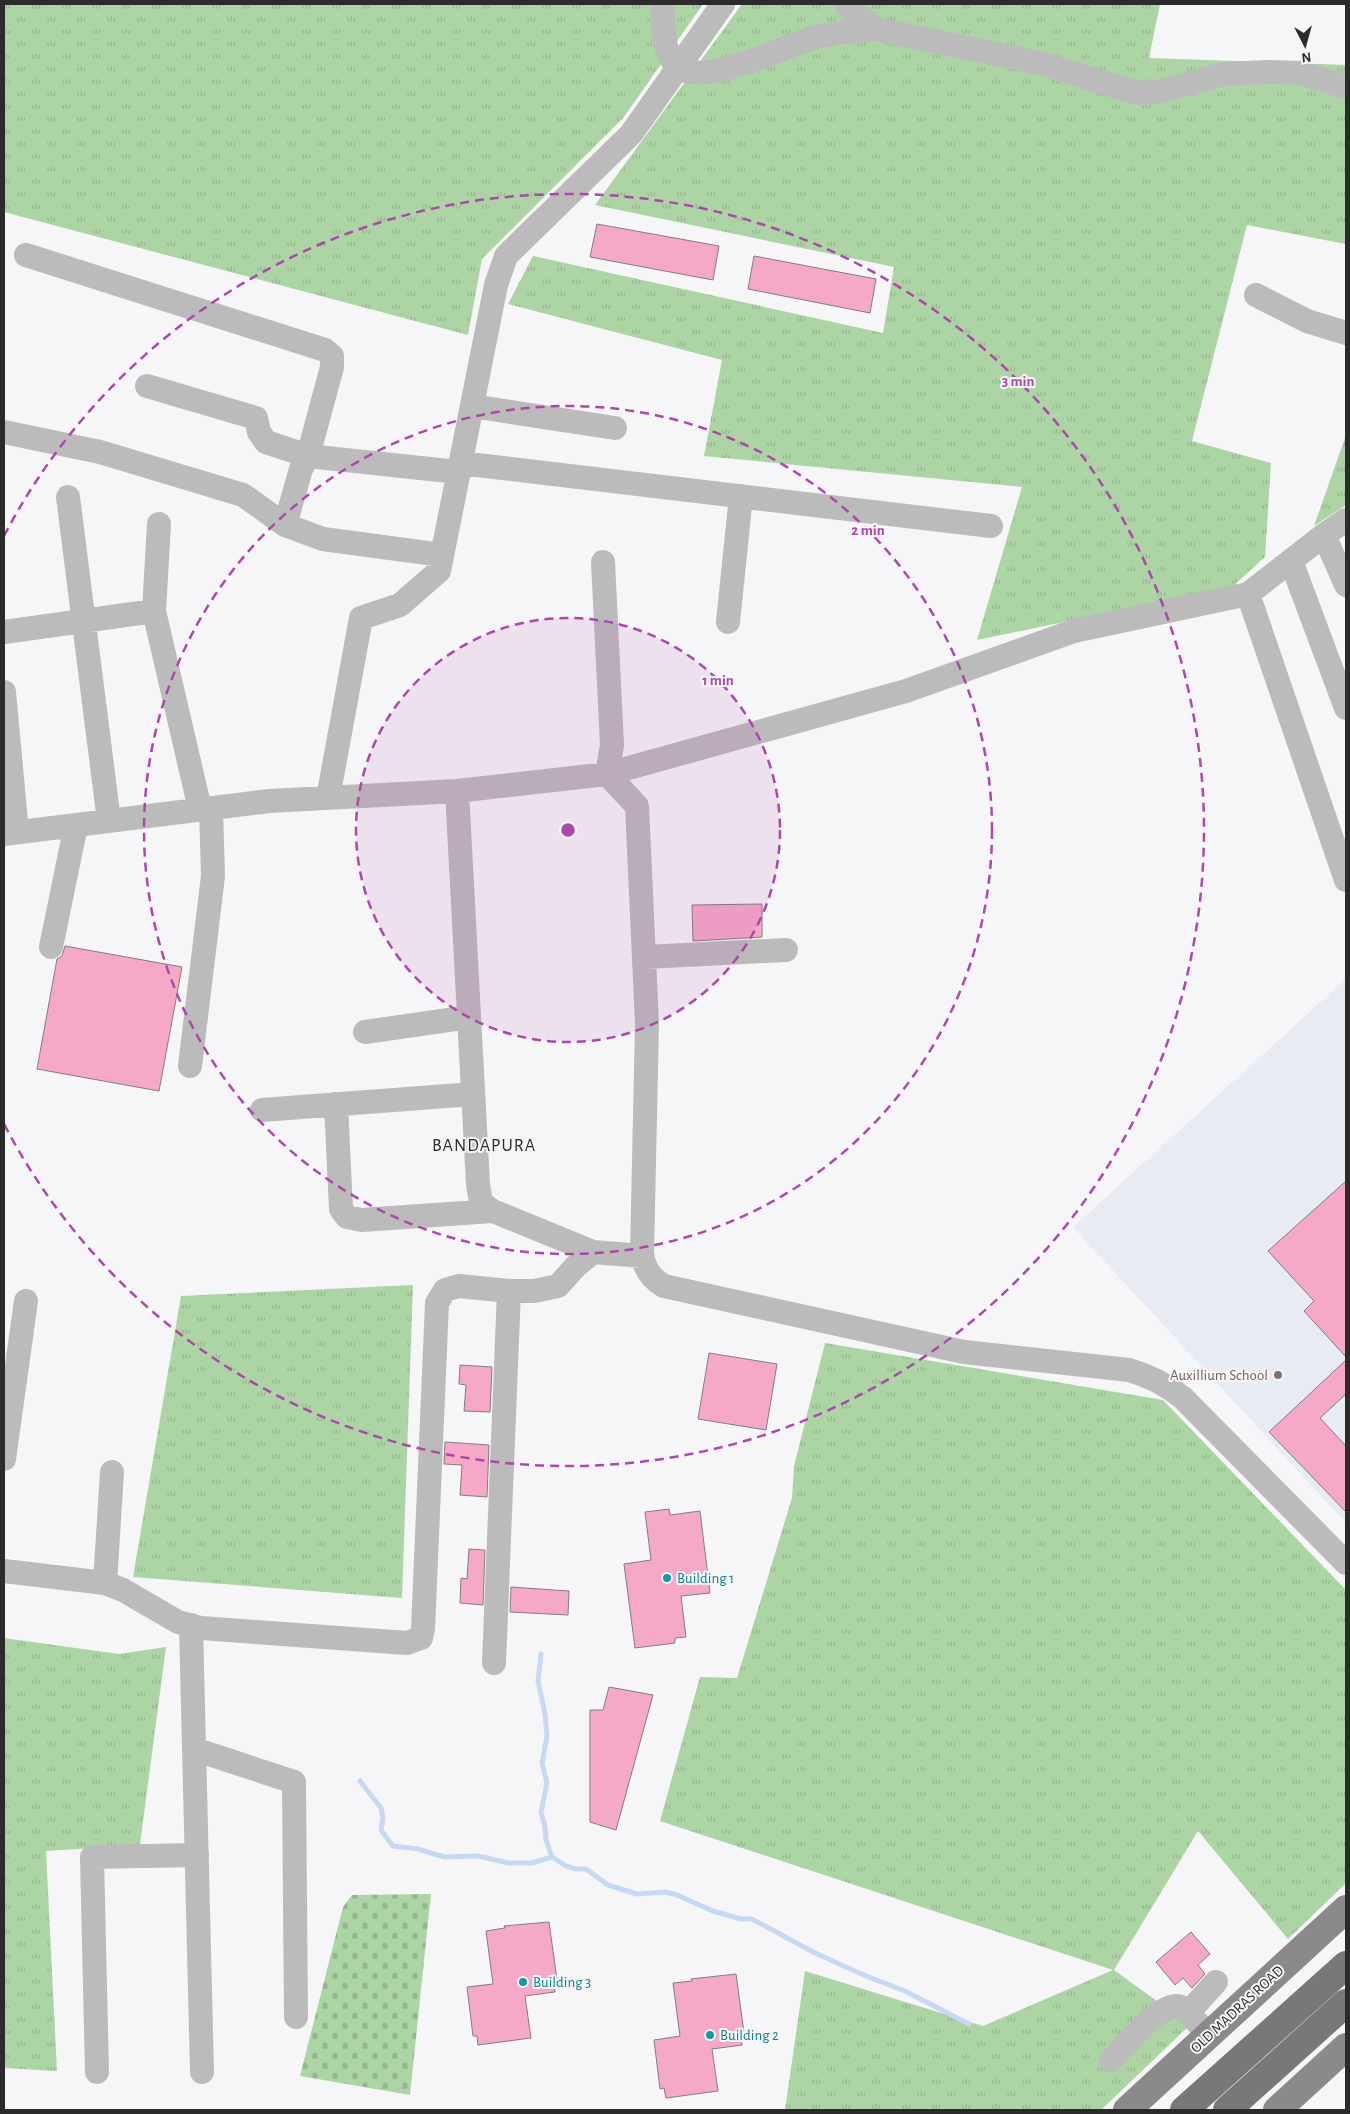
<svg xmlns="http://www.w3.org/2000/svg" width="1350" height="2114" font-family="'Alegreya Sans',sans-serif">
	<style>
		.built { fill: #e9ebf4 }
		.grass { fill: url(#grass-tufts) }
		.cemetery { fill: url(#cemetery-stones) }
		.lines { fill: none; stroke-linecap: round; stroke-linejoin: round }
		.stream { stroke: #c7d9f2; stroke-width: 5 }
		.building { fill: #f6a8c8; stroke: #7f7e7e }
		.minor { stroke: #bcbbbb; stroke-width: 24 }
		.major { stroke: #8b8989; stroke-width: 28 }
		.highway { stroke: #797777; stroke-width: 28 }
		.ring { fill: none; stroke: #ad47ab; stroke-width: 2.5; stroke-dasharray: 9 6 }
		.education-dot { fill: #8d6e63; stroke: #f6f6f8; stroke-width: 2 }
		.culture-dot { fill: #0f9aa8; stroke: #f6f6f8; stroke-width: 2 }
		.labels { text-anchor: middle; stroke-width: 4; stroke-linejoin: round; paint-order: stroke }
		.education-label { font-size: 15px; fill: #785e54; stroke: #f6f6f8; text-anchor: end }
		.culture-label { font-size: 15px; fill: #0d838f; stroke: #f6f6f8; text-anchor: start }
		.street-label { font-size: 15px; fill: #2b2b2b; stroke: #f6f6f8 }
		.quarter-label { font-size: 18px; letter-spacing: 1px; fill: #2b2b2b; stroke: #f6f6f8 }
		.centre { fill: #ad47ab; stroke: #f6f6f8; stroke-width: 2.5 }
		.ring-label { font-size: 15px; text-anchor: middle; font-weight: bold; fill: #ad47ab; stroke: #f6f6f8; stroke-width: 4; stroke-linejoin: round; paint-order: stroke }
	</style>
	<defs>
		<pattern id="grass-tufts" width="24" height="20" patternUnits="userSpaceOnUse" patternTransform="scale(1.25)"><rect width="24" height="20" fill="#add4a5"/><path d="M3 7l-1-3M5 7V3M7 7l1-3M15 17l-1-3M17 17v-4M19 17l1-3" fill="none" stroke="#95b68e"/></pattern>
		<pattern id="cemetery-stones" width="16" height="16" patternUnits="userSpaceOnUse" patternTransform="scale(1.25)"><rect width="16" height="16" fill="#add4a5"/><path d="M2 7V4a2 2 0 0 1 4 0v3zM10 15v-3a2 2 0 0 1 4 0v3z" fill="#95b68e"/></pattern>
	</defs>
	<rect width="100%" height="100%" fill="#f6f6f8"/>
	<!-- built -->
	<path class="built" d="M 1346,979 L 1346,1523 L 1073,1227 Z"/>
	<!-- grass -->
	<path class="grass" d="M 4,4 L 703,4 L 624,117 L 482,259 L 468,335 L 4,212 Z
		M 742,4 L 1160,4 L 1149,58 L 1346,65 L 1346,244 L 1247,225 L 1192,441 L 1271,463 L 1265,557 L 1232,587 L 977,640 L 1022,487 L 704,456 L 722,360 L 508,304 L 533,256 L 883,333 L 894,267 L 595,205 Z
		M 1346,435 L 1346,505 L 1314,526 Z
		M 413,1285 L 402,1598 L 133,1577 L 181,1296 Z
		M 825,1343 L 1163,1400 L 1346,1590 L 1346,1883 L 1288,1939 L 1198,1831 L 1114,1970 L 1190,2025 L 1101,2110 L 785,2110 L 805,1971 L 983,2026 L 1113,1970 L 660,1821 L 700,1677 L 737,1678 L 792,1498 L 794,1466 Z
		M 4,1638 L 119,1654 L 166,1647 L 140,1845 L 46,1851 L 57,2071 L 4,2068 Z"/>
	<!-- cemetery -->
	<path class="cemetery" d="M 431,1894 L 410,2095 L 300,2076 L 343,1907 L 352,1895 Z"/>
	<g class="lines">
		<!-- stream -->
		<path class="stream" d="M 541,1654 L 538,1681 L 545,1714 L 547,1736 L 542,1763 L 547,1783 L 541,1812 L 545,1827 L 546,1840 L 552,1857 L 566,1866 L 576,1869 L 586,1869 L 608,1885 L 637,1894 L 665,1892 L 677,1895 L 713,1911 L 741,1919 L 752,1919 L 815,1953 L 866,1976 L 905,1991 L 969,2024
			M 360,1781 L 381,1808 L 383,1818 L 381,1830 L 393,1846 L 418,1849 L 444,1857 L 479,1856 L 508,1863 L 532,1863 L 552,1857"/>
	</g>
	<!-- building -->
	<path class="building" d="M 597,224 L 719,246 L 713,280 L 590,257 Z
		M 754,256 L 876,279 L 870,313 L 748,289 Z
		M 762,904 L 762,937 L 693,941 L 692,905 Z
		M 65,946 L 182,967 L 159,1091 L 37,1069 L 57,959 L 62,956 Z
		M 1346,1181 L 1346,1357 L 1304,1311 L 1314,1301 L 1268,1251 Z
		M 709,1353 L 777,1364 L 766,1430 L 698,1419 Z
		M 1346,1360 L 1346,1394 L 1320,1418 L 1346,1446 L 1346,1512 L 1269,1432 Z
		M 460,1365 L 492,1367 L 490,1412 L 464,1411 L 466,1385 L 459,1384 Z
		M 445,1442 L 489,1445 L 487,1497 L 460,1495 L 462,1465 L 444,1464 Z
		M 669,1509 L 670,1515 L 700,1511 L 710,1593 L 681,1596 L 686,1637 L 675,1638 L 675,1643 L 635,1648 L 624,1564 L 651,1560 L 645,1512 Z
		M 469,1549 L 485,1550 L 483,1605 L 460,1603 L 461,1578 L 467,1579 Z
		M 511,1587 L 569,1591 L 568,1615 L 510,1612 Z
		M 609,1687 L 653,1695 L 616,1830 L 590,1822 L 590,1710 L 603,1710 Z
		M 549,1922 L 557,1980 L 553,1981 L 555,1992 L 525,1996 L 531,2038 L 478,2045 L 477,2036 L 473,2036 L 467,1987 L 493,1984 L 486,1931 L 505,1928 L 504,1926 Z
		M 1191,1932 L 1210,1954 L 1198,1965 L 1205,1974 L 1192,1988 L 1183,1978 L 1175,1985 L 1156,1962 Z
		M 736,1974 L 744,2033 L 741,2033 L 742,2045 L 712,2049 L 718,2091 L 666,2098 L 664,2088 L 660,2089 L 654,2040 L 680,2036 L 673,1983 L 692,1981 L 691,1979 Z"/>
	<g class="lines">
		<!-- minor -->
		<path class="minor" d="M 662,4 C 664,25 661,55 680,68 C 707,87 789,43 820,36 C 838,32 858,31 877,29
			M 846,4 L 859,16 L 877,29 L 1043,64 L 1137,93 L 1156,92 L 1224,74 L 1268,72 L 1301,73 L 1346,87
			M 26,255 L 325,350 L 332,356 L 332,367 L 308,456 L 301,469 L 285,525
			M 1256,295 L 1307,321 L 1346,333
			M 147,386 L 256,418 L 259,432 L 266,442 L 308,456 L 458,472
			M 472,406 L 615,428
			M 4,432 L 100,452 L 243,495 L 285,525 L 323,539 L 442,555
			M 460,463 L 991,526
			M 68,497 L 109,821
			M 159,524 L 154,611 L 200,809
			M 1324,535 L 1346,585
			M 1291,561 L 1346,708
			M 603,562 L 612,745 L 607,774
			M 1248,594 L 1346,880
			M 728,622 L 741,496
			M 4,632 L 154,611
			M 4,692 L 17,832
			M 607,774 L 637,806 L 647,1024 L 642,1253 C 644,1268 650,1278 664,1286 L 964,1352 L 1129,1370 C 1150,1376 1166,1384 1183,1398 L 1346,1563
			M 457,791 L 478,1184 L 481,1203 L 493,1211 L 593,1252
			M 328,798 L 361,618 L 400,605 L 439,571 L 496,285 L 506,256 L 631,134 L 723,4
			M 4,834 L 269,801 L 457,791 L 607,774 L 906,691 L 1074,631 L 1248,594 L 1324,535 L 1346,520
			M 51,947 L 76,825
			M 645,957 L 786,950
			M 365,1032 L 469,1017
			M 190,1066 L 213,876 L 211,808
			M 336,1104 L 341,1209 L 347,1217 L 362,1220 L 493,1211
			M 262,1110 L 473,1094
			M 4,1459 L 26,1301
			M 4,1571 L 105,1583 L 123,1590 L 178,1622 L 201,1628 L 407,1643 L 421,1638 L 423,1629 L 437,1303 L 445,1290 L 459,1286 L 509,1291 L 534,1291 L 558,1286 L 576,1266 L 593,1252 L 642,1256
			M 105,1583 L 112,1472
			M 191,1625 L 202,2072
			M 494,1663 L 509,1291
			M 194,1749 L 294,1782 L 296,2017
			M 1188,2013 L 1216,1982
			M 1111,2060 C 1123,2048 1164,1998 1181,2007 C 1189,2010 1202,2029 1208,2036
			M 97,2072 L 92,1857 L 197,1855"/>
		<!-- major -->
		<path class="major" d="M 1127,2110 L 1346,1909
			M 1277,2110 L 1346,2047"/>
		<!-- highway -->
		<path class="highway" d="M 1184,2110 L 1346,1965
			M 1227,2110 L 1346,2003"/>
	</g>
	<!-- distance rings -->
	<circle cx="568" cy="830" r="212" fill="#ad47ab" fill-opacity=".12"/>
	<g class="ring">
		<circle cx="568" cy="830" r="212"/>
		<circle cx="568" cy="830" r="424"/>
		<path d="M4 536A636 636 0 1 1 4 1124"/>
	</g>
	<!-- markers -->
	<circle class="education-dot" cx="1278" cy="1375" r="5"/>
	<g class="culture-dot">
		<circle cx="667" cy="1578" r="5"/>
		<circle cx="523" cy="1982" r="5"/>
		<circle cx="710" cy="2035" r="5"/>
	</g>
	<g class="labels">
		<!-- education labels -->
		<g class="education-label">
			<text x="1268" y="1380">Auxillium School</text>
		</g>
		<!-- culture labels -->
		<g class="culture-label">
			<text x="677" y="1583">Building 1</text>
			<text x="533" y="1987">Building 3</text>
			<text x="720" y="2040">Building 2</text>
		</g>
		<!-- street labels -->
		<g class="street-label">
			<text transform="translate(1237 2009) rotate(-43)" y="5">OLD MADRAS ROAD</text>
		</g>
		<!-- quarter labels -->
		<g class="quarter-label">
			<text x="484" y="1151">BANDAPURA</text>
		</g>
	</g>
	<circle cx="568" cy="830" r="8" class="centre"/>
	<g class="ring-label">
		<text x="1018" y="386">3 min</text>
		<text x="868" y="535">2 min</text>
		<text x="718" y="685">1 min</text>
	</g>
	<!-- border -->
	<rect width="1350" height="2114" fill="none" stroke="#2b2b2b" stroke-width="10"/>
	<!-- north arrow -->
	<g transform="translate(1305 45) rotate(174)" stroke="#f6f6f8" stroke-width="4" paint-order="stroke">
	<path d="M0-4L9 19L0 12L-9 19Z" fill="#2b2b2b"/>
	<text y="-8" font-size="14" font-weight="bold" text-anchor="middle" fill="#2b2b2b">N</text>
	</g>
</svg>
